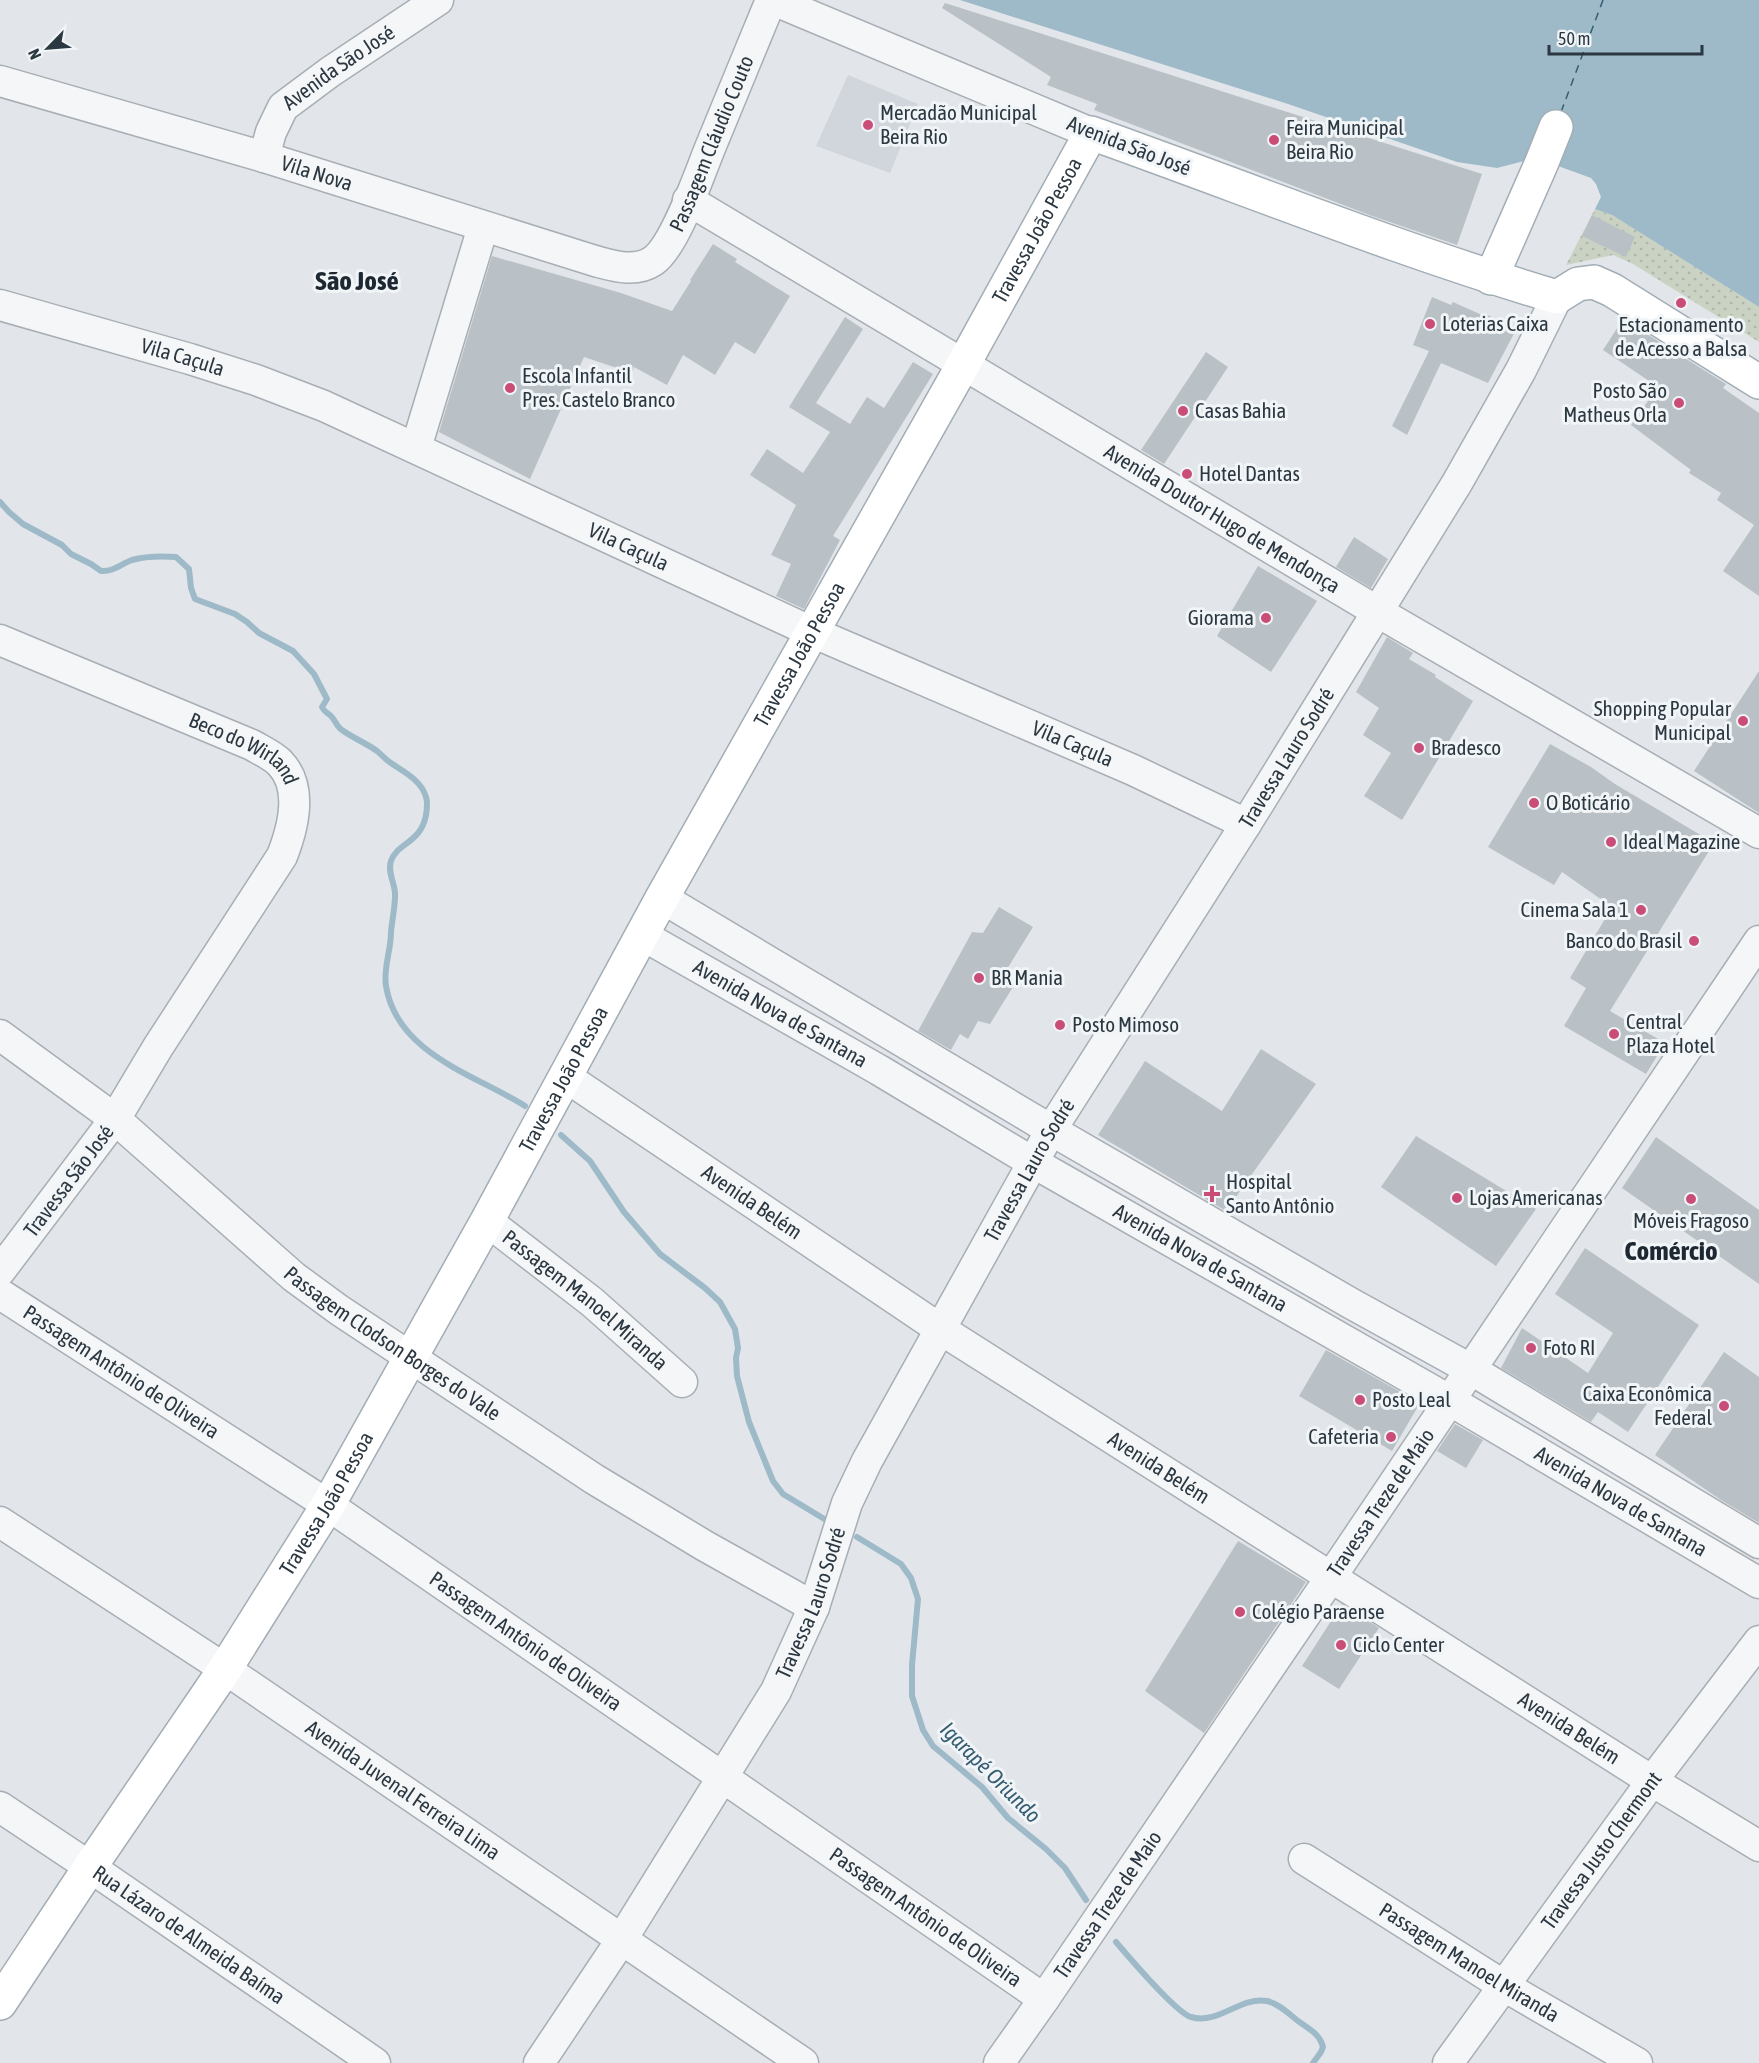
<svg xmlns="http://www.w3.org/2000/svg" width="1759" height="2063" font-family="'Asap Condensed',sans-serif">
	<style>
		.built { fill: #d0d6db }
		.park { fill: url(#park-dots) }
		.water { fill: #9ebac8 }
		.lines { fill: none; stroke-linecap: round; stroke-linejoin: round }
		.stream { stroke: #9ebac8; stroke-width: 6 }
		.ferry { stroke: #365d73; stroke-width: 1.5; stroke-dasharray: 8 6; stroke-linecap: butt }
		.building { fill: #b9c1c6 }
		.minor-casing { stroke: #a7aeb4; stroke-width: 33 }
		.major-casing { stroke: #a2adb5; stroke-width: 36 }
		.minor { stroke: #f4f6f8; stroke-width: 30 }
		.major { stroke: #fff; stroke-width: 33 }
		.poi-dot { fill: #c94d77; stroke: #f1f5f7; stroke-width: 2 }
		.labels { text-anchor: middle; stroke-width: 6; stroke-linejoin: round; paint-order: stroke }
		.street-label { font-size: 21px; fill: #2b3741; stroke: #f1f5f7 }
		.poi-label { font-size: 21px; fill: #2b3741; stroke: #f1f5f7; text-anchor: start }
		.water-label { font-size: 22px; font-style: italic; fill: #365d73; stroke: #f1f5f7 }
		.district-label { font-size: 27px; font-weight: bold; fill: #1d2832; stroke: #f1f5f7 }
	</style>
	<defs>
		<pattern id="park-dots" width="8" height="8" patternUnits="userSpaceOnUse" patternTransform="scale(1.5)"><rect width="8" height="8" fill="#cad3c3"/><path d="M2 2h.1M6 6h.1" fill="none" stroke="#aeb6a9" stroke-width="1.8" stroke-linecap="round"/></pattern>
	</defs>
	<rect width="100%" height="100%" fill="#e2e6ea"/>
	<!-- built -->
	<path class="built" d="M 848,75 L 918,104 L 890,173 L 816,146 Z"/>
	<!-- park -->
	<path class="park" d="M 1595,209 L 1612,215 L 1759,307 L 1759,342 L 1633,264 L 1613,255 L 1566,265 Z"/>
	<!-- water -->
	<path class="water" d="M 960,0 L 1759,0 L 1759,307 L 1612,215 L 1595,209 L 1601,197 L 1596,184 L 1591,178 L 1536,158 L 1497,168 L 1457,162 L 1288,104 Z"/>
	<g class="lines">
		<!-- stream -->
		<path class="stream" d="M 0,502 L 9,512 L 23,524 L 62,545 L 71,554 L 91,564 L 101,571 C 113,572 121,564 132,560 C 146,556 162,556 176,557 L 189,569 L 191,588 L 195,599 L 235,614 L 247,622 L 259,633 L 293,651 L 314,674 L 327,699 L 322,707 C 325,713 327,712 331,716 C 335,720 337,727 342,730 C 353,738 366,743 377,751 C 382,755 386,760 391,763 C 404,772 421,780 426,797 C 428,803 427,809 426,815 C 421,843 397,843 391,861 C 387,873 396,885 395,896 C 395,908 392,920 391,932 C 391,951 383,968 386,986 C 397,1054 476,1075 525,1106
			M 561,1135 L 590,1161 L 624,1212 L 660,1254 L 705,1288 L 720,1302 L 735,1329 L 738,1348 L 736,1358 L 737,1376 L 749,1422 L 773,1481 L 783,1494 L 826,1520
			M 857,1537 L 901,1564 L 911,1578 L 918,1599 L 912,1665 L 912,1696 L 923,1730 L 933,1746 L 982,1787 L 1008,1818 L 1046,1849 L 1065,1868 L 1086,1900
			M 1116,1942 C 1129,1957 1175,2012 1191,2017 C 1219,2025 1240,1996 1267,2001 C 1278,2003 1289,2014 1298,2021 C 1308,2028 1320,2034 1323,2047 L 1321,2052 L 1313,2063"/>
		<!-- ferry -->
		<path class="ferry" d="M 1561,112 L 1603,0"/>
	</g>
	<!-- building -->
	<path class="building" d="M 945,3 L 1482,174 L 1457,245 L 1372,216 L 1094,110 L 1097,104 L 1047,85 L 1051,77 L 942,8 Z
		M 1592,215 L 1635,237 L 1626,257 L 1582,236 Z
		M 713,244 L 737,259 L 735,262 L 790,296 L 755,354 L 735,342 L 715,375 L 683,355 L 667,385 L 634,367 L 632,373 L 584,357 L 530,479 L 439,432 L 492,256 L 621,293 L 672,311 L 691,281 L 690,280 Z
		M 1432,297 L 1451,305 L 1453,302 L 1482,315 L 1483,313 L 1517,328 L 1488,383 L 1441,363 L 1407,435 L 1392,426 L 1429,351 L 1413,345 Z
		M 845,317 L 863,329 L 816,403 L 850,424 L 867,397 L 884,408 L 913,362 L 933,374 L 833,536 L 840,540 L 804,609 L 776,596 L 791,564 L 771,555 L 796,505 L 750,475 L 767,449 L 803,473 L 830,432 L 789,407 Z
		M 1623,319 L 1726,384 L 1723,388 L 1759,413 L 1759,596 L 1723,571 L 1754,525 L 1717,500 L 1721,493 L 1689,473 L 1691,470 L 1631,425 L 1658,387 L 1603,350 Z
		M 1206,352 L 1228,367 L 1164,464 L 1141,450 Z
		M 1354,537 L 1388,559 L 1371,588 L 1336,567 Z
		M 1258,566 L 1317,601 L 1271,672 L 1217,636 Z
		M 1387,637 L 1413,653 L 1409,659 L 1436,675 L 1435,677 L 1473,701 L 1402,820 L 1364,796 L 1391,753 L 1363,735 L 1379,708 L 1356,692 Z
		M 1759,671 L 1759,813 L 1694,771 Z
		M 1550,744 L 1591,767 L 1615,784 L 1714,843 L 1610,1011 L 1665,1043 L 1646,1074 L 1564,1026 L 1586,988 L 1570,978 L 1612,907 L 1562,872 L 1554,885 L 1488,847 Z
		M 999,907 L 1033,927 L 1004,974 L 1016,982 L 990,1024 L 978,1021 L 968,1039 L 960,1034 L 951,1050 L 918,1031 L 972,932 L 983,933 Z
		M 1261,1049 L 1316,1084 L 1226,1211 L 1098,1135 L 1145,1061 L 1222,1111 Z
		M 1416,1136 L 1536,1209 L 1496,1266 L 1381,1187 Z
		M 1656,1137 L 1759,1210 L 1759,1284 L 1622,1188 Z
		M 1585,1248 L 1699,1325 L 1628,1432 L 1598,1412 L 1591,1422 L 1501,1368 L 1522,1328 L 1588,1373 L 1613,1333 L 1555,1294 Z
		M 1326,1350 L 1420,1403 L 1392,1451 L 1299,1396 Z
		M 1724,1352 L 1759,1377 L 1759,1523 L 1721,1500 L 1655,1455 Z
		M 1455,1424 L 1483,1440 L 1466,1468 L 1437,1451 Z
		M 1238,1541 L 1306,1582 L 1204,1733 L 1145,1691 Z
		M 1342,1604 L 1379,1628 L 1339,1689 L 1302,1666 Z"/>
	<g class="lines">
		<!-- minor casing -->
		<g class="minor-casing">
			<g id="minor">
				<path d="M 773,0 L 1091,133"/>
				<path id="s1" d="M 0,81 L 264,157 L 595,261 C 614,266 635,273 653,261 C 675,246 699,175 710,148 C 730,99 751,49 771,0"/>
				<path id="s2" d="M 264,157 L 271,132 L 283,107 L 330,72 L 438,0"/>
				<path id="s3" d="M 688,200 L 1378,612 L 1759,833"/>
				<path id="s4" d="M 0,305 L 190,359 L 256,380 L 324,406 L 812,632 L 1133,770 L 1246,824"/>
				<path d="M 416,448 L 483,227"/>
				<path id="s5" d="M 0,640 L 252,745 C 262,751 272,755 280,763 C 304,788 293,828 282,856 L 158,1047 L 115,1119 L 0,1271"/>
				<path d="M 662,898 L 1051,1130 L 1352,1304 L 1470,1369 L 1759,1543"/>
				<path id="s6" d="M 642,935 L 879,1070 L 1034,1163 L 1449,1400 L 1759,1583"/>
				<path id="s7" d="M 0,1035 L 115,1119 L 294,1277 L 339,1310 L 594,1479 L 705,1546 L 814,1607"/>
				<path id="s8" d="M 566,1077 L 940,1329 L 1652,1781 L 1759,1846"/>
				<path id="s9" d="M 487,1221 L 592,1302 L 682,1382"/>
				<path id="s10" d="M 0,1294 L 328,1505 L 1044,1999"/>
				<path id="s11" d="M 0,1522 L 225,1669 L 803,2063"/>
				<path id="s12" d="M 0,1807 L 90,1867 L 375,2063"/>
				<path id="s13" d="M 1304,1859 L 1504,1986 L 1637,2063"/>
				<path id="s14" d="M 539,2063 L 622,1939 L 776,1691 L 814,1607 L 847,1503 L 867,1461 L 1051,1130 L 1246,824 L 1457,483 L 1521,370 L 1557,297"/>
				<path id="s15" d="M 999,2063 L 1044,1999 L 1331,1577 L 1759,941"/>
				<path id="s16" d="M 1448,2063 L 1652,1781 L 1759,1641"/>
			</g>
		</g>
		<!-- major casing -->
		<g class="major-casing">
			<g id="major">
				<path d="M 1491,278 L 1542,162 L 1556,127"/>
				<path id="s17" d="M 0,2003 L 90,1867 L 225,1669 L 328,1505 L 487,1221 L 662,898 L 963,365 L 1091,133 C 1246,188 1398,250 1557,297 L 1578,284 L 1594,282 L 1612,290 L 1759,382"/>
			</g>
		</g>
		<!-- minor -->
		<use href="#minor" class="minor"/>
		<!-- major -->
		<use href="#major" class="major"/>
	</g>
	<!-- markers -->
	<g class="poi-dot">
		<circle cx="868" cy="125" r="6"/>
		<circle cx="1274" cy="140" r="6"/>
		<circle cx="1681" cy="303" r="6"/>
		<circle cx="1430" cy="324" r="6"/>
		<circle cx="510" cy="388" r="6"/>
		<circle cx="1679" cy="403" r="6"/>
		<circle cx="1183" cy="411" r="6"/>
		<circle cx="1187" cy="474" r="6"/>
		<circle cx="1266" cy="618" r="6"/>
		<circle cx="1743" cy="721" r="6"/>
		<circle cx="1419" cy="748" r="6"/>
		<circle cx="1534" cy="803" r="6"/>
		<circle cx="1611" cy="842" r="6"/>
		<circle cx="1641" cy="910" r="6"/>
		<circle cx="1694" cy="941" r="6"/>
		<circle cx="979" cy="978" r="6"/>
		<circle cx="1060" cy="1025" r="6"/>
		<circle cx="1614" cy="1034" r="6"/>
		<path d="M1209 1185h6v6h6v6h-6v6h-6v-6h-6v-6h6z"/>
		<circle cx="1457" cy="1198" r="6"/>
		<circle cx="1691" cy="1199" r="6"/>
		<circle cx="1531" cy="1348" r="6"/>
		<circle cx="1360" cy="1400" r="6"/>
		<circle cx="1724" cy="1406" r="6"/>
		<circle cx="1391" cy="1437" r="6"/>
		<circle cx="1240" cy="1612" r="6"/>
		<circle cx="1341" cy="1645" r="6"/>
	</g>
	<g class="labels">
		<!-- street labels -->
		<g class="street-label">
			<text dy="7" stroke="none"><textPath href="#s2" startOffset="122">Avenida São José</textPath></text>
			<text dy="7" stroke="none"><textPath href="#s1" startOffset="814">Passagem Cláudio Couto</textPath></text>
			<text transform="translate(1129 146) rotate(21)" y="7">Avenida São José</text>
			<text dy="7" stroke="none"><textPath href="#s1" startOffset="330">Vila Nova</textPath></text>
			<text dy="7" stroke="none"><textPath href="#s17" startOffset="2055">Travessa João Pessoa</textPath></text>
			<text dy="7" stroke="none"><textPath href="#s4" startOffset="190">Vila Caçula</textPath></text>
			<text dy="7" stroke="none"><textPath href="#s3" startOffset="622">Avenida Doutor Hugo de Mendonça</textPath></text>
			<text dy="7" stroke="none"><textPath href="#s4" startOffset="675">Vila Caçula</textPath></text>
			<text dy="7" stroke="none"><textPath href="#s17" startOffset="1569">Travessa João Pessoa</textPath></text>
			<text dy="7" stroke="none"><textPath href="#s4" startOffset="1161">Vila Caçula</textPath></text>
			<text dy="7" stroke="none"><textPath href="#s5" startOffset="268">Beco do Wirland</textPath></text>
			<text dy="7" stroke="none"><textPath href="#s14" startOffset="1508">Travessa Lauro Sodré</textPath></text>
			<text dy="7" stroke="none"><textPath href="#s6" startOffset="159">Avenida Nova de Santana</textPath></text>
			<text dy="7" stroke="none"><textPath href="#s17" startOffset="1083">Travessa João Pessoa</textPath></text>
			<text dy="7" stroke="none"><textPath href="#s14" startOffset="1022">Travessa Lauro Sodré</textPath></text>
			<text transform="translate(69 1181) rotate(-53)" y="7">Travessa São José</text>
			<text dy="7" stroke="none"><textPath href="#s8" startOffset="224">Avenida Belém</textPath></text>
			<text dy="7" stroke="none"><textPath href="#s6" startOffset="645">Avenida Nova de Santana</textPath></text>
			<text dy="7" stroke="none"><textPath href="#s9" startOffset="126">Passagem Manoel Miranda</textPath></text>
			<text dy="7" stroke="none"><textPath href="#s7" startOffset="500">Passagem Clodson Borges do Vale</textPath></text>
			<text dy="7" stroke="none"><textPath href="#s10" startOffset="144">Passagem Antônio de Oliveira</textPath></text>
			<text dy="7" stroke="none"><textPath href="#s8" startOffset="710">Avenida Belém</textPath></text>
			<text dy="7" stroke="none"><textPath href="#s6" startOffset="1131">Avenida Nova de Santana</textPath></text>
			<text dy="7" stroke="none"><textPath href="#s17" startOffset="597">Travessa João Pessoa</textPath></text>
			<text dy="7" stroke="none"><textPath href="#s15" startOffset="678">Travessa Treze de Maio</textPath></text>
			<text dy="7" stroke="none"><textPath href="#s14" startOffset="536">Travessa Lauro Sodré</textPath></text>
			<text dy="7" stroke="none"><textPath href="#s10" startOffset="630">Passagem Antônio de Oliveira</textPath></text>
			<text dy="7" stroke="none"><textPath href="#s8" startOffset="1196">Avenida Belém</textPath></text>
			<text dy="7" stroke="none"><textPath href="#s11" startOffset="484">Avenida Juvenal Ferreira Lima</textPath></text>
			<text dy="7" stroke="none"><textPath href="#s16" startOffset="262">Travessa Justo Chermont</textPath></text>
			<text dy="7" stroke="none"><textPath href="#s15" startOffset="192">Travessa Treze de Maio</textPath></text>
			<text dy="7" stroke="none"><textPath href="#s10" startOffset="1116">Passagem Antônio de Oliveira</textPath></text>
			<text dy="7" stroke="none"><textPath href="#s12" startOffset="228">Rua Lázaro de Almeida Baíma</textPath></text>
			<text dy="7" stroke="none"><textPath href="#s13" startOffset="195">Passagem Manoel Miranda</textPath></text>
		</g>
		<!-- poi labels -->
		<g class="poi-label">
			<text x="880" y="120">Mercadão Municipal<tspan x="880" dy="24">Beira Rio</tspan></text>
			<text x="1286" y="135">Feira Municipal<tspan x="1286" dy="24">Beira Rio</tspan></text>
			<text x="1442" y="331">Loterias Caixa</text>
			<text x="1681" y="332" text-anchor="middle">Estacionamento<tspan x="1681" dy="24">de Acesso a Balsa</tspan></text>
			<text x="522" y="383">Escola Infantil<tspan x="522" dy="24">Pres. Castelo Branco</tspan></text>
			<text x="1667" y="398" text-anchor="end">Posto São<tspan x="1667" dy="24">Matheus Orla</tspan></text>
			<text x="1195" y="418">Casas Bahia</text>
			<text x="1199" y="481">Hotel Dantas</text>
			<text x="1254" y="625" text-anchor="end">Giorama</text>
			<text x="1731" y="716" text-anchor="end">Shopping Popular<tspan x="1731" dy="24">Municipal</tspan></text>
			<text x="1431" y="755">Bradesco</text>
			<text x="1546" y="810">O Boticário</text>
			<text x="1623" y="849">Ideal Magazine</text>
			<text x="1629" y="917" text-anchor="end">Cinema Sala 1</text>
			<text x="1682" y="948" text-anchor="end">Banco do Brasil</text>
			<text x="991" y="985">BR Mania</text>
			<text x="1626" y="1029">Central<tspan x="1626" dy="24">Plaza Hotel</tspan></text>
			<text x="1072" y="1032">Posto Mimoso</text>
			<text x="1226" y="1189">Hospital<tspan x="1226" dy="24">Santo Antônio</tspan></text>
			<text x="1469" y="1205">Lojas Americanas</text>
			<text x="1691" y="1228" text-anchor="middle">Móveis Fragoso</text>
			<text x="1543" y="1355">Foto RI</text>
			<text x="1712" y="1401" text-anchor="end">Caixa Econômica<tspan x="1712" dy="24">Federal</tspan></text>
			<text x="1372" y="1407">Posto Leal</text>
			<text x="1379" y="1444" text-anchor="end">Cafeteria</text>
			<text x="1252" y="1619">Colégio Paraense</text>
			<text x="1353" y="1652">Ciclo Center</text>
		</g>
		<!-- water labels -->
		<g class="water-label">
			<text transform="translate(991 1772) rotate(45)" y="8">Igarapé Oriundo</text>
		</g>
		<!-- district labels -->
		<g class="district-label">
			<text x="357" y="290">São José</text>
			<text x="1671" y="1260">Comércio</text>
		</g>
	</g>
	<!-- north arrow -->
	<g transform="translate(48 48) rotate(245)" stroke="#f1f5f7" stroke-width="4.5" paint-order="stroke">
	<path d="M0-4.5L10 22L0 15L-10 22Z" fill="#2b3741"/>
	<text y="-9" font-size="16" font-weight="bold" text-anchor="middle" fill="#2b3741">N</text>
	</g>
	<!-- scale -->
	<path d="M1549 45v9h153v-9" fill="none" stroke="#2b3741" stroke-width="3"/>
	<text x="1558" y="45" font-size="18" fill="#2b3741" stroke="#f1f5f7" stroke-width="4.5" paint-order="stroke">50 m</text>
</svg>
